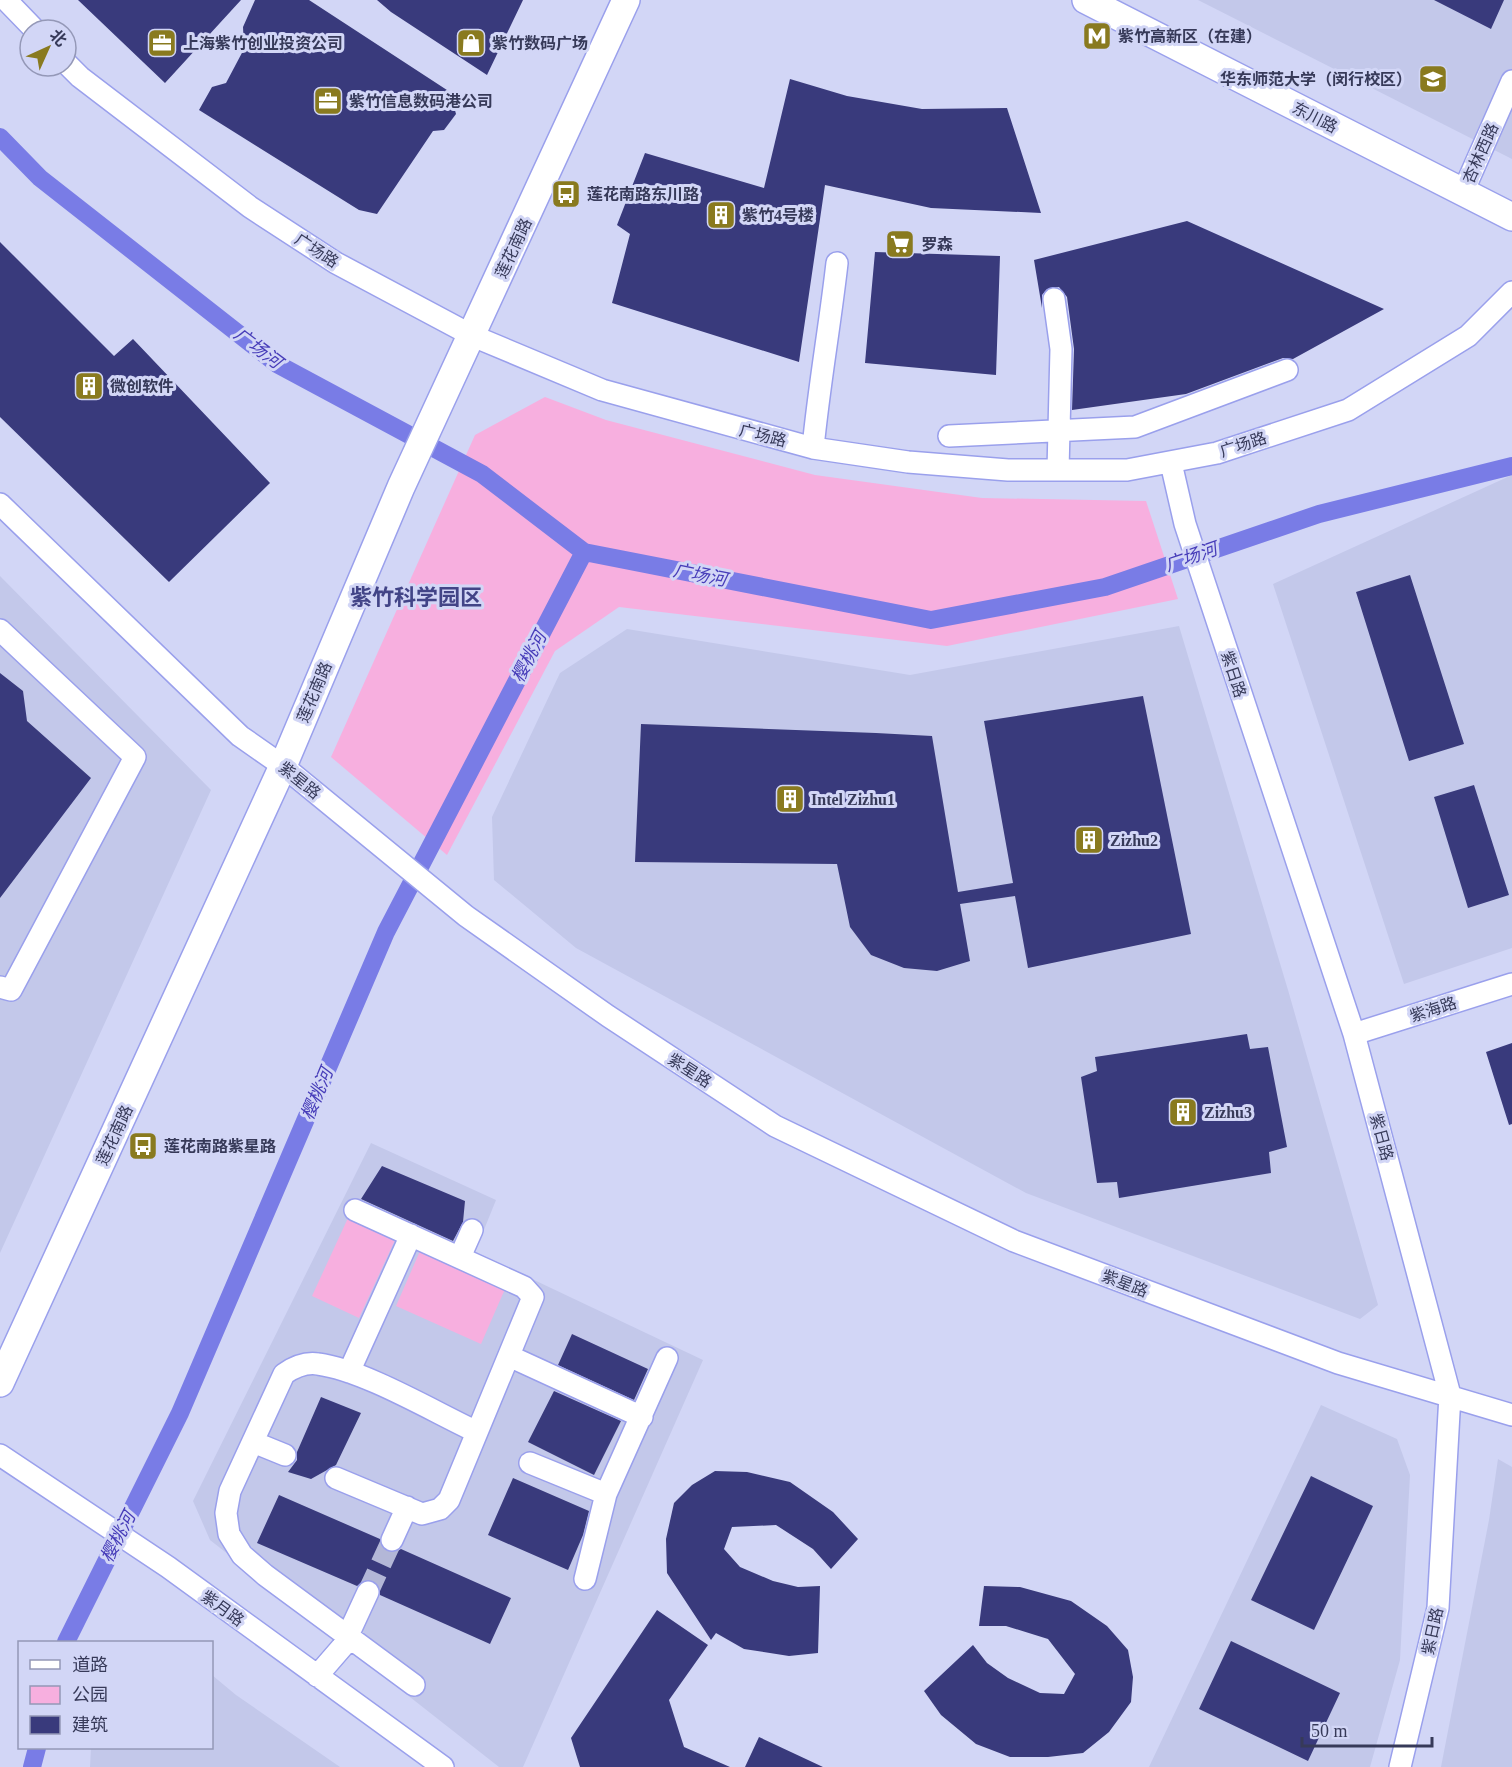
<svg xmlns="http://www.w3.org/2000/svg" width="1512" height="1767" font-family="'Times New Roman','Noto Sans SC',serif">
	<style>
		.built { fill: #c3c8ea }
		.green { fill: #f7afdf }
		.lines { fill: none; stroke-linecap: round; stroke-linejoin: round }
		.canal { stroke: #797ce6; stroke-width: 18 }
		.building { fill: #393a7c }
		.minor-tunnel { stroke: #b3b7d7; stroke-width: 21; stroke-dasharray: 21 10; stroke-linecap: butt }
		.minor-casing { stroke: #9aa0ec; stroke-width: 24 }
		.major-casing { stroke: #9aa0ec; stroke-width: 30 }
		.minor { stroke: #fff; stroke-width: 21 }
		.major { stroke: #fff; stroke-width: 27 }
		.labels { text-anchor: middle; stroke-width: 6; stroke-linejoin: round; paint-order: stroke }
		.poi-label { font-size: 16px; font-weight: bold; fill: #373a59; stroke: #d2d6f6; text-anchor: start }
		.street-label { font-size: 16px; fill: #373a59; stroke: #d2d6f6 }
		.water-label { font-size: 18px; font-style: italic; fill: #473db9; stroke: #d2d6f6 }
		.district-label { font-size: 22px; font-weight: bold; fill: #424487; stroke: #d2d6f6 }
	</style>
	<rect width="100%" height="100%" fill="#d2d6f6"/>
	<!-- built -->
	<path class="built" d="M 1198,0 L 1512,0 L 1512,159 Z
		M 1512,475 L 1512,948 L 1404,984 L 1273,584 Z
		M 0,576 L 211,790 L 0,1253 Z
		M 1179,626 L 1288,990 L 1378,1305 L 1360,1319 L 1026,1193 L 576,948 L 494,880 L 492,817 L 560,673 L 627,629 L 910,675 Z
		M 371,1143 L 496,1200 L 475,1252 L 703,1360 L 523,1767 L 499,1767 L 210,1540 L 193,1501 Z
		M 1321,1405 L 1397,1439 L 1410,1475 L 1400,1660 L 1370,1767 L 1149,1767 Z
		M 1498,1459 L 1512,1467 L 1512,1767 L 1441,1767 L 1489,1520 Z
		M 212,1675 L 236,1695 L 340,1767 L 90,1767 L 91,1748 L 212,1748 Z"/>
	<!-- green -->
	<path class="green" d="M 545,397 L 606,420 L 815,475 L 982,498 L 1146,501 L 1178,599 L 947,646 L 619,607 L 555,651 L 447,855 L 331,757 L 475,435 Z
		M 348,1218 L 395,1240 L 359,1318 L 312,1296 Z
		M 420,1251 L 505,1289 L 481,1344 L 396,1306 Z"/>
	<g class="lines">
		<!-- canal -->
		<path class="canal" d="M 0,137 L 40,178 L 277,364 L 482,474 L 584,552 L 931,620 L 1105,587 L 1319,514 L 1512,466
			M 66,1642 L 180,1413 L 386,932 L 584,552
			M 32,1767 L 37,1748"/>
	</g>
	<!-- building -->
	<path class="building" d="M 78,0 L 241,0 L 165,83 Z
		M 255,0 L 309,0 L 450,92 L 456,114 L 444,130 L 433,131 L 377,214 L 359,210 L 199,110 L 212,87 L 226,83 L 244,49 L 243,27 Z
		M 377,0 L 523,0 L 487,75 L 391,12 Z
		M 1434,0 L 1504,0 L 1491,29 Z
		M 790,79 L 847,96 L 922,109 L 1007,108 L 1041,213 L 931,208 L 825,185 L 799,362 L 612,303 L 630,234 L 617,225 L 645,153 L 764,188 Z
		M 1187,221 L 1384,309 L 1293,359 L 1283,358 L 1186,394 L 1072,410 L 1074,349 L 1067,297 L 1059,287 L 1047,289 L 1042,295 L 1042,308 L 1034,260 Z
		M 0,242 L 114,356 L 133,339 L 270,483 L 169,582 L 0,417 Z
		M 875,252 L 1000,256 L 996,375 L 865,363 Z
		M 1410,575 L 1464,744 L 1409,761 L 1356,592 Z
		M 0,673 L 23,691 L 27,721 L 91,778 L 0,898 Z
		M 1143,696 L 1191,934 L 1028,968 L 1015,896 L 960,904 L 970,961 L 937,971 L 904,968 L 871,955 L 850,927 L 837,864 L 635,862 L 641,724 L 876,733 L 932,736 L 958,892 L 1013,883 L 984,721 Z
		M 1474,785 L 1509,895 L 1468,908 L 1434,797 Z
		M 1247,1034 L 1250,1049 L 1268,1047 L 1287,1147 L 1269,1152 L 1271,1173 L 1119,1198 L 1117,1182 L 1097,1183 L 1081,1077 L 1097,1071 L 1095,1057 Z
		M 1512,1043 L 1512,1124 L 1509,1125 L 1486,1052 Z
		M 382,1166 L 465,1201 L 463,1222 L 453,1241 L 361,1199 Z
		M 572,1334 L 648,1369 L 634,1400 L 558,1365 Z
		M 554,1391 L 621,1421 L 594,1475 L 528,1442 Z
		M 321,1397 L 361,1413 L 336,1465 L 311,1479 L 288,1472 L 297,1460 L 297,1452 Z
		M 715,1471 L 747,1472 L 790,1482 L 833,1512 L 858,1539 L 831,1569 L 813,1549 L 776,1525 L 732,1527 L 724,1549 L 740,1567 L 773,1581 L 798,1587 L 820,1586 L 818,1653 L 789,1656 L 744,1649 L 716,1633 L 711,1640 L 667,1573 L 666,1539 L 674,1503 L 692,1485 Z
		M 1311,1476 L 1373,1506 L 1314,1630 L 1251,1600 Z
		M 513,1478 L 589,1511 L 583,1535 L 568,1570 L 488,1535 Z
		M 279,1495 L 380,1539 L 381,1547 L 387,1552 L 394,1553 L 401,1549 L 511,1598 L 490,1644 L 380,1595 L 379,1585 L 373,1580 L 366,1579 L 357,1586 L 257,1543 Z
		M 984,1586 L 1020,1587 L 1071,1601 L 1107,1626 L 1128,1650 L 1133,1677 L 1131,1702 L 1109,1732 L 1083,1753 L 1048,1757 L 1010,1757 L 976,1744 L 941,1715 L 924,1691 L 973,1645 L 987,1663 L 1008,1678 L 1040,1693 L 1064,1694 L 1075,1674 L 1048,1639 L 1006,1626 L 979,1626 Z
		M 657,1610 L 708,1645 L 669,1700 L 684,1747 L 730,1767 L 580,1767 L 571,1738 Z
		M 1231,1641 L 1340,1693 L 1308,1761 L 1199,1709 Z
		M 759,1737 L 823,1767 L 745,1767 Z"/>
	<g class="lines">
		<!-- minor-tunnel -->
		<path class="minor-tunnel" d="M 368,1592 L 392,1540"/>
		<!-- minor casing -->
		<g class="minor-casing">
			<path id="minor" d="M 6,0 L 35,30
				M 66,63 L 80,77 L 250,207 L 336,263 L 473,336 L 602,390 L 813,448 L 908,462 L 1008,470 L 1127,470 L 1217,453 L 1348,410 L 1468,336 L 1512,292
				M 1463,192 L 1512,81
				M 1054,299 L 1061,349 L 1058,470
				M 949,436 L 1135,427 L 1287,370
				M 813,448 C 819,386 830,325 837,263
				M 1171,463 L 1185,524 L 1354,1034 L 1450,1395 L 1438,1608 L 1400,1767
				M 0,504 L 240,736 L 283,766 L 466,916 L 608,1016 L 775,1126 L 1014,1241 L 1338,1363 L 1512,1415
				M 0,630 L 135,757 L 11,990 L 0,987
				M 1354,1034 L 1512,984
				M 460,1257 L 472,1230
				M 509,1356 L 642,1417
				M 349,1372 L 411,1235
				M 253,1442 L 285,1455
				M 0,1455 L 168,1567 L 443,1767
				M 530,1463 L 606,1494
				M 336,1478 L 422,1514 L 440,1509 L 449,1500 L 533,1297 L 524,1287 L 355,1210
				M 392,1540 L 407,1507
				M 585,1579 L 606,1494 L 667,1358
				M 317,1676 L 343,1646 L 368,1592
				M 414,1685 L 265,1575 L 242,1555 L 229,1534 L 226,1513 L 230,1491 L 284,1374 C 294,1367 305,1362 318,1364 C 364,1370 434,1412 477,1432"/>
		</g>
		<!-- major casing -->
		<g class="major-casing">
			<path id="major" d="M 1086,0 L 1512,217
				M 0,1383 L 283,766 L 401,487 L 626,0"/>
		</g>
		<!-- minor -->
		<use href="#minor" class="minor"/>
		<!-- major -->
		<use href="#major" class="major"/>
	</g>
	<!-- icons -->
	<defs>
		<g id="metro-square" transform="scale(1.5)"><rect x="-9" y="-9" width="18" height="18" rx="4" fill="#897a1f" stroke="#d2d6f6"/><path d="M-5.5 5V-5H-3L0 0L3-5H5.5V5H3V-.5L0 4L-3-.5V5Z" fill="#fff"/></g>
		<g id="office-square" transform="scale(1.5)"><rect x="-9" y="-9" width="18" height="18" rx="4" fill="#897a1f" stroke="#d2d6f6"/><path d="M-6-3h4V-5.5h4V-3h4V5H-6ZM-1-4.5V-3h2v-1.5ZM-6 0V1H6V0Z" fill="#fff"/></g>
		<g id="shop-square" transform="scale(1.5)"><rect x="-9" y="-9" width="18" height="18" rx="4" fill="#897a1f" stroke="#d2d6f6"/><path d="M-5-2.5h2.3a2.7 3.5 0 0 1 5.4 0H5L5.5 6h-11ZM-1.5-2.5h3a1.5 2.3 0 0 0-3 0Z" fill="#fff"/></g>
		<g id="university-square" transform="scale(1.5)"><rect x="-9" y="-9" width="18" height="18" rx="4" fill="#897a1f" stroke="#d2d6f6"/><path d="M0-5L7-2L0 1L-7-2ZM-4 1L0 2.5L4 1V4Q0 6-4 4Z" fill="#fff"/></g>
		<g id="bus-square" transform="scale(1.5)"><rect x="-9" y="-9" width="18" height="18" rx="4" fill="#897a1f" stroke="#d2d6f6"/><path d="M-5-6H5V4H4V6H2V4H-2V6H-4V4H-5ZM-3.5-4V0h7V-4ZM-3.5 1.2v1.5H-2V1.2ZM2 1.2v1.5H3.5V1.2Z" fill="#fff"/></g>
		<g id="building-square" transform="scale(1.5)"><rect x="-9" y="-9" width="18" height="18" rx="4" fill="#897a1f" stroke="#d2d6f6"/><path d="M-4-6H4V6H1V3H-1V6H-4ZM-2.5-4.3h1.7v1.8h-1.7ZM.8-4.3h1.7v1.8H.8ZM-2.5-1h1.7V.8h-1.7ZM.8-1h1.7V.8H.8Z" fill="#fff"/></g>
		<g id="supermarket-square" transform="scale(1.5)"><rect x="-9" y="-9" width="18" height="18" rx="4" fill="#897a1f" stroke="#d2d6f6"/><path d="M-6-5.5h2.5l.6 2H6L4.5 2H-2.5L-4.4-4H-6ZM-1.5 3.2a1.3 1.3 0 1 0 .1 0ZM3 3.2a1.3 1.3 0 1 0 .1 0Z" fill="#fff"/></g>
	</defs>
	<g fill-rule="evenodd">
		<use href="#metro-square" x="1097" y="36"/>
		<use href="#office-square" x="162" y="43"/>
		<use href="#shop-square" x="471" y="43"/>
		<use href="#university-square" x="1433" y="79"/>
		<use href="#office-square" x="328" y="101"/>
		<use href="#bus-square" x="566" y="194"/>
		<use href="#building-square" x="721" y="215"/>
		<use href="#supermarket-square" x="900" y="244"/>
		<use href="#building-square" x="89" y="386"/>
		<use href="#building-square" x="790" y="799"/>
		<use href="#building-square" x="1089" y="840"/>
		<use href="#building-square" x="1183" y="1112"/>
		<use href="#bus-square" x="143" y="1146"/>
	</g>
	<g class="labels">
		<!-- poi labels -->
		<g class="poi-label">
			<text x="1118" y="42">紫竹高新区（在建）</text>
			<text x="183" y="49">上海紫竹创业投资公司</text>
			<text x="492" y="49">紫竹数码广场</text>
			<text x="1412" y="85" text-anchor="end">华东师范大学（闵行校区）</text>
			<text x="349" y="107">紫竹信息数码港公司</text>
			<text x="587" y="200">莲花南路东川路</text>
			<text x="742" y="221">紫竹4号楼</text>
			<text x="921" y="250">罗森</text>
			<text x="110" y="392">微创软件</text>
			<text x="811" y="805">Intel Zizhu1</text>
			<text x="1110" y="846">Zizhu2</text>
			<text x="1204" y="1118">Zizhu3</text>
			<text x="164" y="1152">莲花南路紫星路</text>
		</g>
		<!-- street labels -->
		<g class="street-label">
			<text transform="translate(1315 117) rotate(27)" y="6">东川路</text>
			<text transform="translate(1480 153) rotate(-66)" y="6">杏林西路</text>
			<text transform="translate(513 248) rotate(-65)" y="6">莲花南路</text>
			<text transform="translate(317 250) rotate(33)" y="6">广场路</text>
			<text transform="translate(763 435) rotate(14)" y="6">广场路</text>
			<text transform="translate(1243 444) rotate(-18)" y="6">广场路</text>
			<text transform="translate(1234 674) rotate(72)" y="6">紫日路</text>
			<text transform="translate(314 692) rotate(-67)" y="6">莲花南路</text>
			<text transform="translate(300 780) rotate(39)" y="6">紫星路</text>
			<text transform="translate(1433 1009) rotate(-18)" y="6">紫海路</text>
			<text transform="translate(690 1070) rotate(33)" y="6">紫星路</text>
			<text transform="translate(114 1135) rotate(-65)" y="6">莲花南路</text>
			<text transform="translate(1382 1137) rotate(75)" y="6">紫日路</text>
			<text transform="translate(1125 1283) rotate(21)" y="6">紫星路</text>
			<text transform="translate(223 1608) rotate(36)" y="6">紫月路</text>
			<text transform="translate(1432 1631) rotate(-78)" y="6">紫日路</text>
		</g>
		<!-- water labels -->
		<g class="water-label">
			<text transform="translate(258 348) rotate(37)" y="6">广场河</text>
			<text transform="translate(1191 557) rotate(-19)" y="6">广场河</text>
			<text transform="translate(700 575) rotate(11)" y="6">广场河</text>
			<text transform="translate(529 657) rotate(-63)" y="6">樱桃河</text>
			<text transform="translate(317 1094) rotate(-67)" y="6">樱桃河</text>
			<text transform="translate(118 1537) rotate(-63)" y="6">樱桃河</text>
		</g>
		<!-- district labels -->
		<g class="district-label">
			<text x="416" y="605">紫竹科学园区</text>
		</g>
	</g>
	<!-- legend -->
	<rect x="18" y="1641" width="195" height="108" fill="#d2d6f6" stroke="#9498b7" stroke-width="1.5"/>
	<rect x="30" y="1660" width="30" height="9" fill="#ffffff" stroke="#9498b7" stroke-width="1.5"/>
	<text x="72" y="1671" font-size="18" fill="#373a59">道路</text>
	<rect x="30" y="1686" width="30" height="18" fill="#f7afdf" stroke="#9498b7" stroke-width="1.5"/>
	<text x="72" y="1701" font-size="18" fill="#373a59">公园</text>
	<rect x="30" y="1716" width="30" height="18" fill="#393a7c" stroke="#9498b7" stroke-width="1.5"/>
	<text x="72" y="1731" font-size="18" fill="#373a59">建筑</text>
	<!-- north arrow -->
	<g transform="translate(48 48) rotate(45)"><circle r="28" fill="#d2d6f6" stroke="#9498b7" stroke-width="1.5"/>
	<path d="M0-4.5L10 22L0 15L-10 22Z" fill="#897a1f"/>
	<text y="-9" font-size="16" font-weight="bold" text-anchor="middle" fill="#373a59">北</text>
	</g>
	<!-- scale -->
	<path d="M1302 1737v9h130v-9" fill="none" stroke="#373a59" stroke-width="3"/>
	<text x="1311" y="1737" font-size="18" fill="#373a59" stroke="#d2d6f6" stroke-width="4.5" paint-order="stroke">50 m</text>
</svg>
